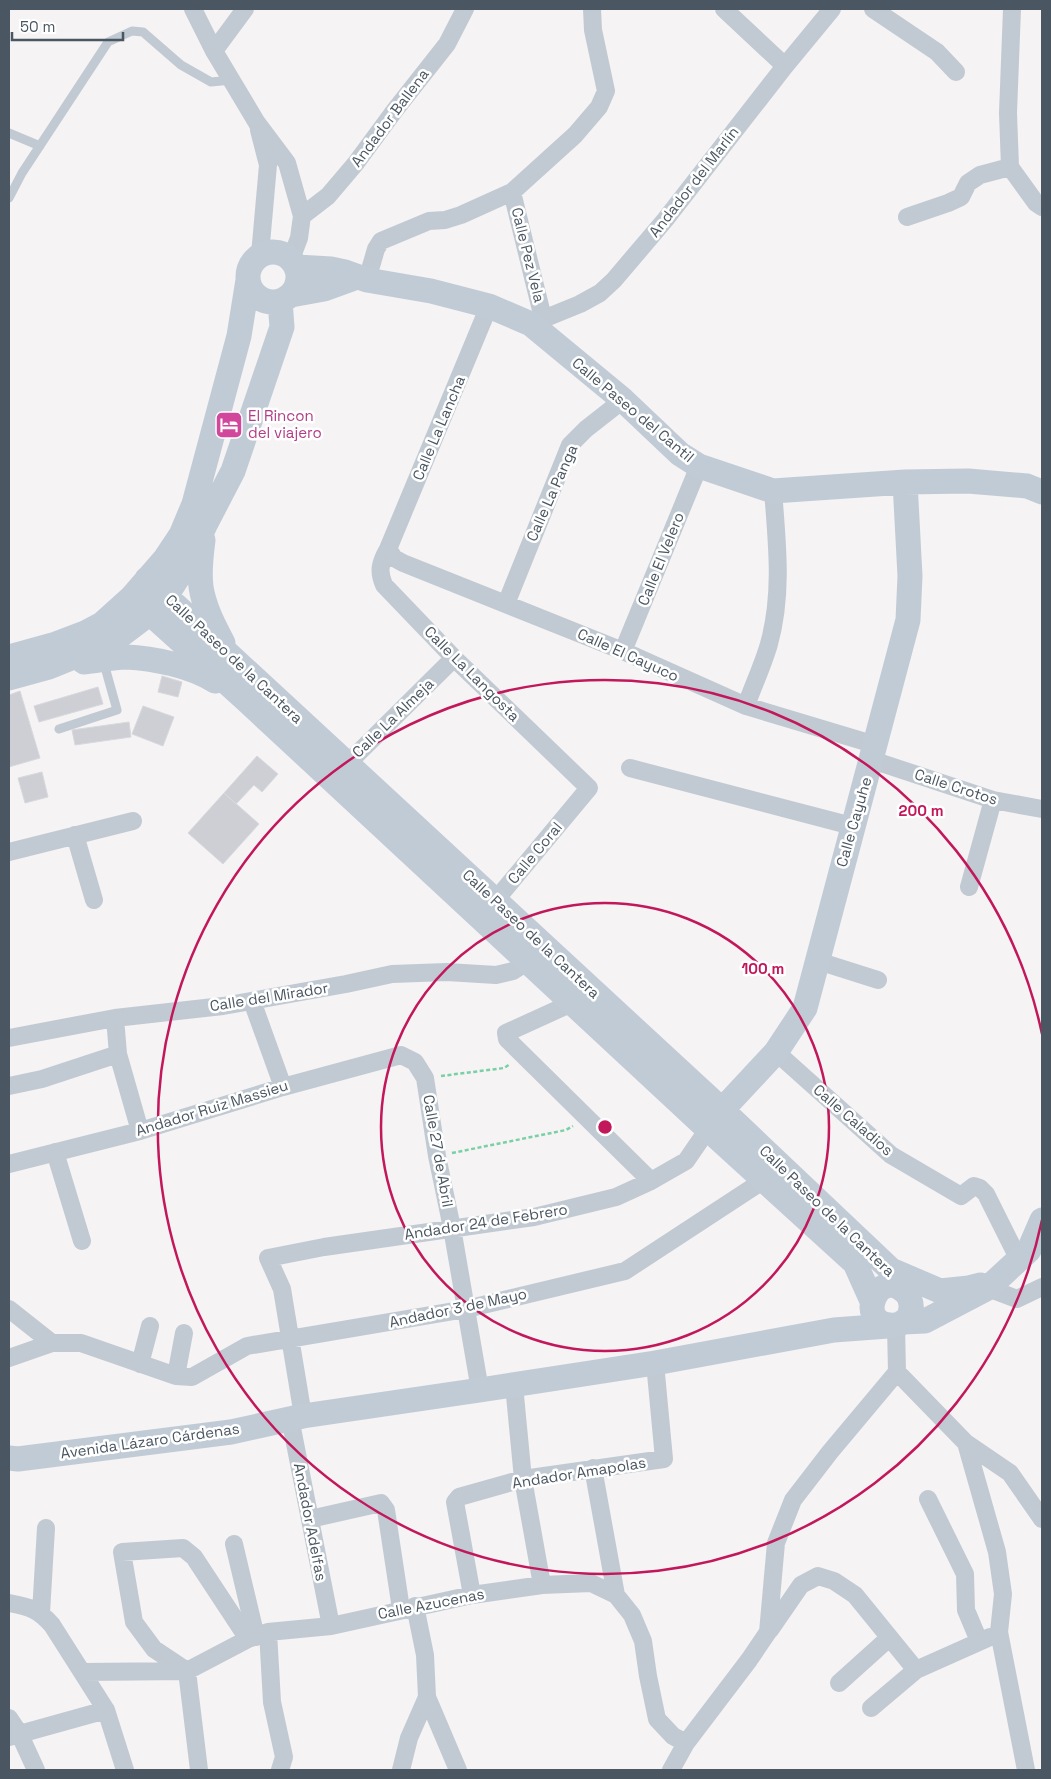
<svg xmlns="http://www.w3.org/2000/svg" width="1051" height="1779" font-family="'Space Grotesk',sans-serif">
	<style>
		.building { fill: #cdcfd5; stroke: #d7d9de }
		.lines { fill: none; stroke-linecap: round; stroke-linejoin: round }
		.path { stroke: #7ad0a6; stroke-width: 2.5; stroke-dasharray: 4 2.5; stroke-linecap: butt }
		.lane { stroke: #c1cad2; stroke-width: 9 }
		.street { stroke: #c1cad2; stroke-width: 18 }
		.secondary { stroke: #c1cbd6; stroke-width: 25 }
		.ring { fill: none; stroke: #c2185b; stroke-width: 2.5 }
		.labels { text-anchor: middle; stroke-width: 5; stroke-linejoin: round; paint-order: stroke }
		.street-label { font-size: 15px; fill: #4a5661; stroke: #fff }
		.hotel-label { font-size: 15px; fill: #b23c85; stroke: #fff; text-anchor: start }
		.centre { fill: #c2185b; stroke: #fff; stroke-width: 2.5 }
		.ring-label { font-size: 15px; text-anchor: middle; font-weight: bold; fill: #c2185b; stroke: #fff; stroke-width: 5; stroke-linejoin: round; paint-order: stroke }
	</style>
	<rect width="100%" height="100%" fill="#f5f3f3"/>
	<!-- building -->
	<path class="building" d="M 162,676 L 182,682 L 178,697 L 158,692 Z
		M 98,687 L 103,704 L 39,722 L 34,706 Z
		M 20,691 L 40,758 L 9,767 L 9,695 Z
		M 143,706 L 174,717 L 163,746 L 132,734 Z
		M 129,722 L 131,737 L 75,745 L 72,730 Z
		M 257,756 L 278,774 L 262,792 L 254,785 L 236,804 L 224,793 Z
		M 42,772 L 48,797 L 25,803 L 18,778 Z
		M 224,793 L 259,824 L 223,864 L 188,833 Z"/>
	<g class="lines">
		<!-- path -->
		<path class="path" d="M 441,1076 L 504,1068 L 510,1064
			M 452,1153 L 566,1130 L 573,1126"/>
		<!-- lane -->
		<path class="lane" d="M 9,133 L 40,146
			M 9,198 L 22,173 L 108,42 L 132,31 L 143,32 L 181,65 L 211,82 L 232,80
			M 59,729 L 117,710 L 103,660"/>
		<!-- street -->
		<path class="street" d="M 193,9 L 214,51 L 257,123 L 287,163 L 302,216 L 299,238 L 291,259
			M 724,9 L 785,66
			M 873,9 L 937,52 L 956,72
			M 1012,9 L 1008,113 L 1010,167 L 1036,203 L 1042,207
			M 214,51 L 245,9
			M 259,130 L 268,165 L 260,255
			M 512,192 L 543,318
			M 302,216 L 328,196 L 356,163 L 395,110 L 447,44 L 465,9
			M 907,217 L 948,203 L 961,197 L 968,183 L 980,175 L 1010,167
			M 367,280 L 376,249 L 381,241 L 429,221 L 445,220 L 461,215 L 512,192 L 575,135 L 599,107 L 606,91 L 593,30 L 592,9
			M 531,324 L 580,304 L 600,293 L 614,280 L 665,220 L 785,66 L 832,9
			M 388,549 L 394,558 L 403,563 L 623,651 L 746,706 L 876,745
			M 506,604 L 570,445 L 586,429 L 623,400
			M 623,651 L 699,466
			M 746,706 C 753,686 763,665 769,644 C 783,594 777,542 773,491
			M 872,760 L 993,800 L 1042,809
			M 630,768 L 852,826
			M 339,772 L 454,658
			M 75,835 L 94,900
			M 9,852 L 133,821
			M 969,887 L 993,800
			M 489,908 L 589,788 L 454,658 L 384,585 C 378,571 380,563 388,549 L 489,306
			M 818,961 L 878,980
			M 252,1001 L 283,1087
			M 572,1003 L 506,1033 L 507,1039 L 651,1181
			M 115,1018 L 118,1054 L 140,1131
			M 9,1038 L 115,1018 L 223,1006 L 346,984 L 392,974 L 447,972 L 496,975 L 513,971 L 527,962
			M 776,1052 L 891,1155 L 961,1196 L 974,1186 L 980,1188 L 986,1194 L 1019,1260
			M 9,1086 L 42,1079 L 118,1054
			M 55,1152 L 82,1241
			M 9,1164 L 140,1131 L 283,1087 L 401,1055 L 415,1062 L 425,1078 L 437,1156 L 452,1228 L 480,1390
			M 983,1284 L 988,1288 L 1017,1299 L 1042,1287
			M 9,1309 L 52,1343
			M 9,1358 L 52,1343 L 81,1343 L 176,1376 L 192,1377 L 247,1346 L 466,1309 L 625,1271 L 764,1180
			M 140,1364 L 150,1326
			M 897,1372 L 966,1443 L 1010,1473 L 1042,1519
			M 176,1376 L 184,1333
			M 514,1385 L 523,1479 L 542,1585
			M 303,1416 L 282,1289 L 268,1258 L 324,1247 L 534,1217 L 616,1197 L 651,1181 L 686,1161 L 708,1129
			M 290,1418 L 331,1626
			M 966,1443 L 997,1552 L 1003,1594 L 999,1632 L 1026,1770
			M 593,1468 L 616,1595
			M 928,1499 L 965,1574 L 966,1610 L 979,1641
			M 310,1519 L 381,1503 L 386,1510 L 401,1609
			M 234,1544 L 256,1637
			M 472,1595 L 455,1502 L 459,1497 L 523,1479 L 664,1459 L 655,1363
			M 9,1603 C 30,1607 38,1609 52,1625 L 106,1710 L 125,1770
			M 41,1613 L 46,1528
			M 770,1630 L 801,1585 L 818,1576 L 834,1581 L 855,1595 L 916,1670
			M 268,1632 L 272,1702 L 284,1757 L 280,1770
			M 83,1672 L 187,1671 L 248,1639 L 268,1632 L 331,1626 L 472,1595 L 542,1585 L 591,1583 L 616,1595 L 632,1615 L 643,1641 L 648,1676 L 657,1719 L 673,1736 L 686,1743
			M 839,1683 L 889,1638
			M 427,1697 L 458,1770
			M 871,1708 L 916,1670 L 990,1637
			M 9,1718 L 19,1733 L 36,1770
			M 9,1737 L 106,1710
			M 199,1770 L 187,1671 L 154,1649 L 134,1622 L 122,1552 L 183,1548 L 194,1557 L 248,1639
			M 401,1770 L 409,1738 L 427,1697 L 425,1655 L 415,1606
			M 671,1770 L 686,1743 L 749,1660 L 768,1632 L 776,1543 L 793,1500 L 830,1452 L 897,1372 L 896,1325"/>
		<!-- secondary -->
		<path class="secondary" d="M248 277a25 25 0 1 1 50 0a25 25 0 1 1-50 0Z
			M 297,267 L 331,269 L 345,272 L 367,280 L 431,291 L 489,306 L 531,324 L 623,400 L 680,454 L 699,466 L 773,491 L 905,482 L 968,481 L 1027,486 L 1042,492
			M 291,295 L 324,289 L 357,277
			M 203,540 C 201,555 199,572 201,587 C 204,607 214,626 223,643
			M 147,579 L 722,1110 L 891,1270 C 900,1283 922,1305 905,1321 C 901,1324 896,1326 890,1325 C 854,1323 879,1262 908,1295
			M 132,597 L 245,699 L 708,1129 L 855,1263 L 872,1301
			M 9,657 L 56,644 L 85,633 L 102,624 L 132,597 L 165,559 L 181,535 L 194,504 L 239,336 L 248,280
			M 84,662 C 97,661 112,657 126,657 C 153,658 191,666 215,681
			M 9,678 L 49,667 L 113,641 L 150,613 L 166,596 L 189,560 L 205,525 L 233,471 L 282,327 L 280,301
			M 713,1123 L 722,1110 L 776,1052 L 805,1008 L 908,620 L 910,576 L 905,482
			M 891,1270 L 940,1291 L 969,1288 L 981,1285
			M 903,1322 L 925,1321 L 988,1288 L 1029,1250 L 1042,1220
			M 9,1458 L 18,1459 L 231,1432 L 303,1416 L 480,1390 L 655,1363 L 834,1330 L 888,1326"/>
	</g>
	<!-- distance rings -->
	<g class="ring">
		<circle cx="605" cy="1127" r="224"/>
		<path d="M1042 1220A447 447 0 1 1 1042 1034"/>
	</g>
	<!-- icons -->
	<defs>
		<g id="hotel-square" transform="scale(1.4375)"><rect x="-9" y="-9" width="18" height="18" rx="4" fill="#d1479c" stroke="#fff"/><path d="M-6-4.5h1.5V1H6V5H4.5V3h-9V5H-6ZM-4 0a1.8 1.8 0 1 1 3.6 0ZM.5 0V-2.5h3Q6-2.5 6 0Z" fill="#fff"/></g>
	</defs>
	<g fill-rule="evenodd">
		<use href="#hotel-square" x="229" y="425"/>
	</g>
	<g class="labels">
		<!-- street labels -->
		<g class="street-label">
			<text transform="translate(390 118) rotate(-53)" y="5">Andador Ballena</text>
			<text transform="translate(694 182) rotate(-52)" y="5">Andador del Marlín</text>
			<text transform="translate(528 255) rotate(76)" y="5">Calle Pez Vela</text>
			<text transform="translate(633 410) rotate(40)" y="5">Calle Paseo del Cantil</text>
			<text transform="translate(439 428) rotate(-67)" y="5">Calle La Lancha</text>
			<text transform="translate(552 493) rotate(-66)" y="5">Calle La Panga</text>
			<text transform="translate(661 559) rotate(-68)" y="5">Calle El Velero</text>
			<text transform="translate(628 655) rotate(24)" y="5">Calle El Cayuco</text>
			<text transform="translate(234 659) rotate(43)" y="5">Calle Paseo de la Cantera</text>
			<text transform="translate(472 674) rotate(45)" y="5">Calle La Langosta</text>
			<text transform="translate(393 718) rotate(-44)" y="5">Calle La Almeja</text>
			<text transform="translate(956 787) rotate(18)" y="5">Calle Crotos</text>
			<text transform="translate(854 822) rotate(-74)" y="5">Calle Cayuhe</text>
			<text transform="translate(535 853) rotate(-50)" y="5">Calle Coral</text>
			<text transform="translate(531 934) rotate(43)" y="5">Calle Paseo de la Cantera</text>
			<text transform="translate(269 997) rotate(-9)" y="5">Calle del Mirador</text>
			<text transform="translate(212 1108) rotate(-17)" y="5">Andador Ruiz Massieu</text>
			<text transform="translate(853 1120) rotate(41)" y="5">Calle Caladios</text>
			<text transform="translate(438 1151) rotate(80)" y="5">Calle 27 de Abril</text>
			<text transform="translate(827 1211) rotate(44)" y="5">Calle Paseo de la Cantera</text>
			<text transform="translate(486 1222) rotate(-9)" y="5">Andador 24 de Febrero</text>
			<text transform="translate(458 1308) rotate(-12)" y="5">Andador 3 de Mayo</text>
			<text transform="translate(150 1441) rotate(-8)" y="5">Avenida Lázaro Cárdenas</text>
			<text transform="translate(579 1473) rotate(-9)" y="5">Andador Amapolas</text>
			<text transform="translate(310 1522) rotate(79)" y="5">Andador Adelfas</text>
			<text transform="translate(431 1604) rotate(-11)" y="5">Calle Azucenas</text>
		</g>
		<!-- hotel labels -->
		<g class="hotel-label">
			<text x="248" y="421">El Rincon<tspan x="248" dy="17">del viajero</tspan></text>
		</g>
	</g>
	<circle cx="605" cy="1127" r="8" class="centre"/>
	<g class="ring-label">
		<text x="921" y="816">200 m</text>
		<text x="763" y="974">100 m</text>
	</g>
	<!-- border -->
	<rect width="1051" height="1779" fill="none" stroke="#4a5661" stroke-width="20"/>
	<!-- scale -->
	<path d="M12 32v8h111v-8" fill="none" stroke="#4a5661" stroke-width="2.5"/>
	<text x="20" y="32" font-size="15" fill="#4a5661" stroke="#ffffff" stroke-width="4" paint-order="stroke">50 m</text>
</svg>
